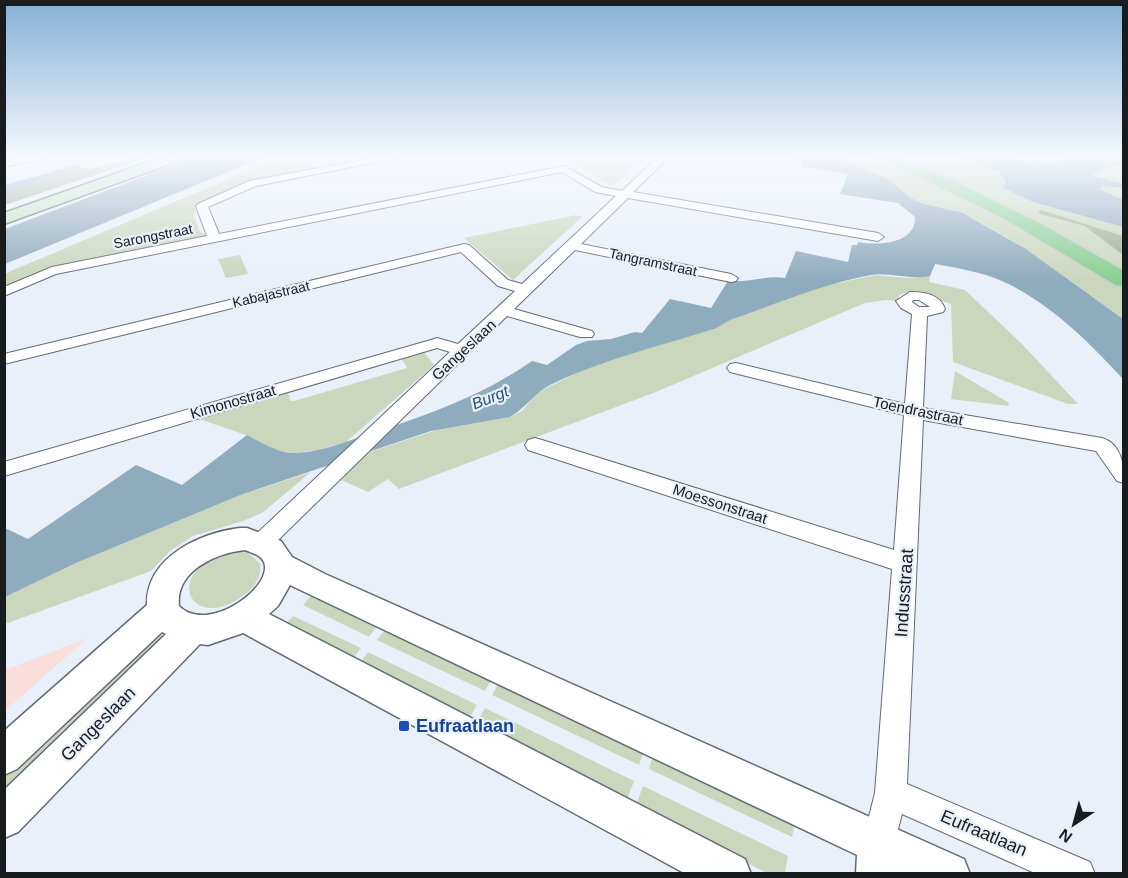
<svg xmlns="http://www.w3.org/2000/svg" width="1128" height="878" font-family="Helvetica,sans-serif">
	<style>
		.education { fill: #f9dedc }
		.green { fill: #cbd7bd }
		.forest { fill: #a2af93 }
		.water { fill: #8fabbe }
		.lines { fill: none; stroke-linecap: round; stroke-linejoin: round }
		.minor-casing { stroke: #646a73; stroke-width: 2 }
		.tertiary-casing { stroke: #646a73; stroke-width: 3 }
		.secondary-casing { stroke: #646a73; stroke-width: 3 }
		.primary-casing { stroke: #cccdce; stroke-width: 3 }
		.minor { fill: #fff; fill-rule: evenodd }
		.tertiary { fill: #fff; fill-rule: evenodd }
		.secondary { fill: #c5e7ca; fill-rule: evenodd }
		.primary { fill: #8cd094; fill-rule: evenodd }
		.transit-dot { fill: #1a4fb4; stroke: #e9f0fa; stroke-width: 2 }
		.labels { text-anchor: middle; stroke-width: 4.5; stroke-linejoin: round; paint-order: stroke }
		.far-street-label { font-size: 14px; fill: #191c1f; stroke: #e9f0fa }
		.street-label { font-size: 15px; fill: #191c1f; stroke: #e9f0fa }
		.water-label { font-size: 16px; font-style: italic; fill: #245471; stroke: #e9f0fa }
		.near-street-label { font-size: 18px; fill: #191c1f; stroke: #e9f0fa }
		.near-transit-label { font-size: 18px; font-weight: bold; fill: #164399; stroke: #e9f0fa; text-anchor: start }
	</style>
	<rect width="100%" height="100%" fill="#e9f0fa"/>
	<!-- education -->
	<path class="education" d="M 87,638 L 5,711 L 5,670 Z"/>
	<!-- green -->
	<path class="green" d="M 281,157 L 309,157 L 307,158 L 317,170 L 251,180 L 195,206 L 196,212 L 193,214 L 200,232 L 205,234 L 205,240 L 58,266 L 5,289 L 4,274 Z
		M 595,157 L 648,157 L 612,186 L 569,162 Z
		M 835,157 L 879,157 L 950,187 L 1123,284 L 1123,319 L 1026,249 L 982,223 L 963,213 L 924,204 L 911,198 L 888,179 Z
		M 898,157 C 935,157 982,149 1006,182 L 1004,189 L 1033,202 L 1123,227 L 1123,273 L 994,201 Z
		M 979,157 L 1123,157 L 1123,210 Z
		M 576,215 L 582,217 L 513,280 L 464,238 Z
		M 240,255 L 248,274 L 226,278 L 218,259 Z
		M 876,275 L 907,278 L 930,276 L 929,282 L 965,290 L 1022,344 L 1078,404 L 1068,404 L 953,362 L 951,304 C 935,299 915,285 898,296 L 899,301 L 886,300 L 865,303 L 656,392 L 399,489 L 388,479 L 368,492 L 341,480 L 367,453 L 437,430 L 510,417 L 522,411 L 538,392 L 587,368 L 623,355 L 717,328 L 730,320 L 817,287 Z
		M 424,352 L 434,365 L 346,442 L 318,450 L 293,453 L 273,449 L 246,435 L 199,419 L 288,393 L 291,401 L 294,401 L 407,368 L 402,359 Z
		M 955,371 L 1009,403 L 1008,406 L 951,399 Z
		M 311,472 L 262,513 L 243,521 L 193,536 L 170,551 L 151,571 L 5,624 L 5,597 L 76,563 L 243,494 Z
		M 237,551 L 249,553 L 260,564 C 262,577 254,588 244,595 C 189,637 158,566 237,551 Z
		M 315,591 L 381,621 L 369,637 L 303,605 Z
		M 293,616 L 361,648 L 349,664 L 280,630 Z
		M 388,626 L 494,675 L 485,691 L 377,640 Z
		M 155,632 L 166,637 L 5,802 L 5,768 Z
		M 368,652 L 477,705 L 467,722 L 356,668 Z
		M 501,678 L 646,745 L 639,765 L 492,695 Z
		M 485,708 L 634,781 L 626,802 L 474,727 Z
		M 655,749 L 797,814 L 792,837 L 649,769 Z
		M 643,786 L 788,856 L 785,873 L 767,873 L 635,808 Z"/>
	<!-- forest -->
	<path class="forest" d="M 135,157 L 148,157 L 5,205 L 4,194 L 80,167 L 92,169 Z
		M 1041,210 L 1123,236 L 1123,255 L 1085,226 L 1037,213 Z"/>
	<!-- water -->
	<path class="water" d="M 195,157 L 264,157 L 5,264 L 5,229 Z
		M 789,157 L 835,157 L 888,179 L 911,198 L 924,204 L 963,213 L 1026,249 L 1123,319 L 1123,379 C 1089,342 1049,302 1002,281 C 981,272 958,268 935,264 L 930,276 C 910,280 890,272 871,275 C 821,284 777,304 730,320 L 717,328 C 661,346 603,359 550,385 C 534,393 526,408 510,417 L 431,431 L 243,494 L 76,563 L 5,597 L 5,528 L 28,539 L 136,465 L 182,485 L 247,435 C 262,443 276,452 293,453 C 316,453 339,444 360,437 C 420,418 481,397 532,361 L 547,365 L 576,345 L 587,341 L 611,339 L 635,332 L 642,333 L 670,299 L 711,308 L 728,281 C 748,283 766,275 785,278 L 796,251 L 848,262 L 852,245 L 857,245 L 858,242 C 879,246 916,244 915,217 L 898,203 L 840,194 L 848,174 L 801,167 L 802,163 Z
		M 966,157 L 992,157 L 1056,165 L 1071,157 L 1123,157 L 1123,165 L 1108,167 L 1091,175 L 1123,184 L 1123,188 L 1103,186 L 1100,189 L 1123,200 L 1123,227 L 1033,202 L 1003,188 L 1006,182 L 999,172 Z
		M 75,165 L 80,167 L 5,194 L 5,185 Z"/>
	<g class="lines">
		<!-- minor casing -->
		<g class="minor-casing">
			<path id="minor" d="M 27,157 L 51,157 L 4,167 L 4,161 Z
				M 379,157 L 401,157 L 256,186 L 208,207 L 219,234 L 564,166 L 602,187 L 622,191 L 658,157 L 669,157 L 633,192 L 878,233 L 884,237 L 878,241 L 628,198 L 581,244 L 731,274 L 738,278 L 736,281 L 731,282 L 575,250 L 514,309 L 592,331 L 594,334 L 592,337 L 580,337 L 507,316 L 270,548 L 262,551 L 254,548 L 250,542 L 254,536 L 450,352 L 437,348 L 4,476 L 4,462 L 431,340 L 437,338 L 458,344 L 515,291 L 498,286 L 461,252 L 4,364 L 4,354 L 464,244 L 469,245 L 508,280 L 522,284 L 616,196 L 595,192 L 562,172 L 56,274 L 4,296 L 4,287 L 52,267 L 207,236 L 196,206 L 198,204 L 249,181 Z
				M 910,292 C 924,292 940,294 945,309 L 943,312 L 927,316 L 923,408 L 1102,438 C 1122,444 1124,466 1124,483 L 1117,481 L 1096,451 L 923,420 L 907,784 L 1090,862 L 1095,874 L 1037,874 L 902,814 L 891,856 L 879,861 L 867,856 L 862,844 L 875,793 L 892,569 L 528,450 L 525,445 L 528,440 L 535,438 L 542,440 L 894,550 L 904,415 L 730,372 L 727,368 L 730,364 L 736,363 L 905,404 L 912,314 L 901,308 L 896,301 ZM 913,300 L 919,300 L 930,307 L 919,307 L 912,302 Z"/>
		</g>
		<!-- tertiary casing -->
		<g class="tertiary-casing">
			<path id="tertiary" d="M 240,528 L 247,528 L 281,541 L 292,557 L 325,574 L 964,859 L 970,874 L 856,874 L 857,855 L 290,585 L 278,606 L 269,614 L 745,859 L 751,874 L 686,874 L 243,633 L 208,645 L 200,644 L 18,832 L 4,838 L 4,790 L 166,634 L 162,632 L 17,769 L 4,775 L 4,731 L 147,605 C 146,557 200,533 240,528 ZM 245,550 C 252,553 261,555 264,562 C 274,587 208,635 179,606 C 175,571 216,553 245,550 Z"/>
		</g>
		<!-- secondary casing -->
		<g class="secondary-casing">
			<path id="secondary" d="M 163,157 L 183,157 L 181,160 L 4,224 L 4,213 Z"/>
		</g>
		<!-- primary casing -->
		<g class="primary-casing">
			<path id="primary" d="M 878,157 L 898,157 L 952,180 L 1043,225 L 1124,271 L 1124,286 L 1116,285 L 1001,217 Z"/>
		</g>
		<!-- minor -->
		<use href="#minor" class="minor"/>
		<!-- tertiary -->
		<use href="#tertiary" class="tertiary"/>
		<!-- secondary -->
		<use href="#secondary" class="secondary"/>
		<!-- primary -->
		<use href="#primary" class="primary"/>
	</g>
	<!-- sky -->
	<linearGradient id="sky" x2="0" y2="1"><stop stop-color="#84b0d7"/><stop offset="0.56" stop-color="#f5f8fd"/><stop offset="1" stop-color="#f5f8fd" stop-opacity="0"/></linearGradient>
	<rect width="1128" height="280" fill="url(#sky)"/>
	<!-- markers -->
	<rect class="transit-dot" x="398" y="720" width="12" height="12" rx="3"/>
	<g class="labels">
		<!-- far-street labels -->
		<g class="far-street-label">
			<text transform="translate(153 236) rotate(-11)" y="5">Sarongstraat</text>
			<text transform="translate(653 262) rotate(12)" y="5">Tangramstraat</text>
			<text transform="translate(271 294) rotate(-13)" y="5">Kabajastraat</text>
		</g>
		<!-- street labels -->
		<g class="street-label">
			<text transform="translate(464 350) rotate(-43)" y="5">Gangeslaan</text>
			<text transform="translate(233 402) rotate(-16)" y="5">Kimonostraat</text>
			<text transform="translate(918 411) rotate(12)" y="5">Toendrastraat</text>
			<text transform="translate(720 504) rotate(18)" y="5">Moessonstraat</text>
		</g>
		<!-- water labels -->
		<g class="water-label">
			<text transform="translate(490 397) rotate(-22)" y="6">Burgt</text>
		</g>
		<!-- near-street labels -->
		<g class="near-street-label">
			<text transform="translate(904 593) rotate(-86)" y="6">Indusstraat</text>
			<text transform="translate(98 724) rotate(-45)" y="6">Gangeslaan</text>
			<text transform="translate(984 833) rotate(23)" y="6">Eufraatlaan</text>
		</g>
		<!-- near-transit labels -->
		<g class="near-transit-label">
			<text x="416" y="732">Eufraatlaan</text>
		</g>
	</g>
	<!-- border -->
	<rect width="1128" height="878" fill="none" stroke="#191c1f" stroke-width="12"/>
	<!-- north arrow -->
	<g transform="translate(1074 824) rotate(216)" stroke="#e9f0fa" stroke-width="4.5" paint-order="stroke">
	<path d="M0-4.5L10 22L0 15L-10 22Z" fill="#191c1f"/>
	<text y="-9" font-size="16" font-weight="bold" text-anchor="middle" fill="#191c1f">N</text>
	</g>
</svg>
